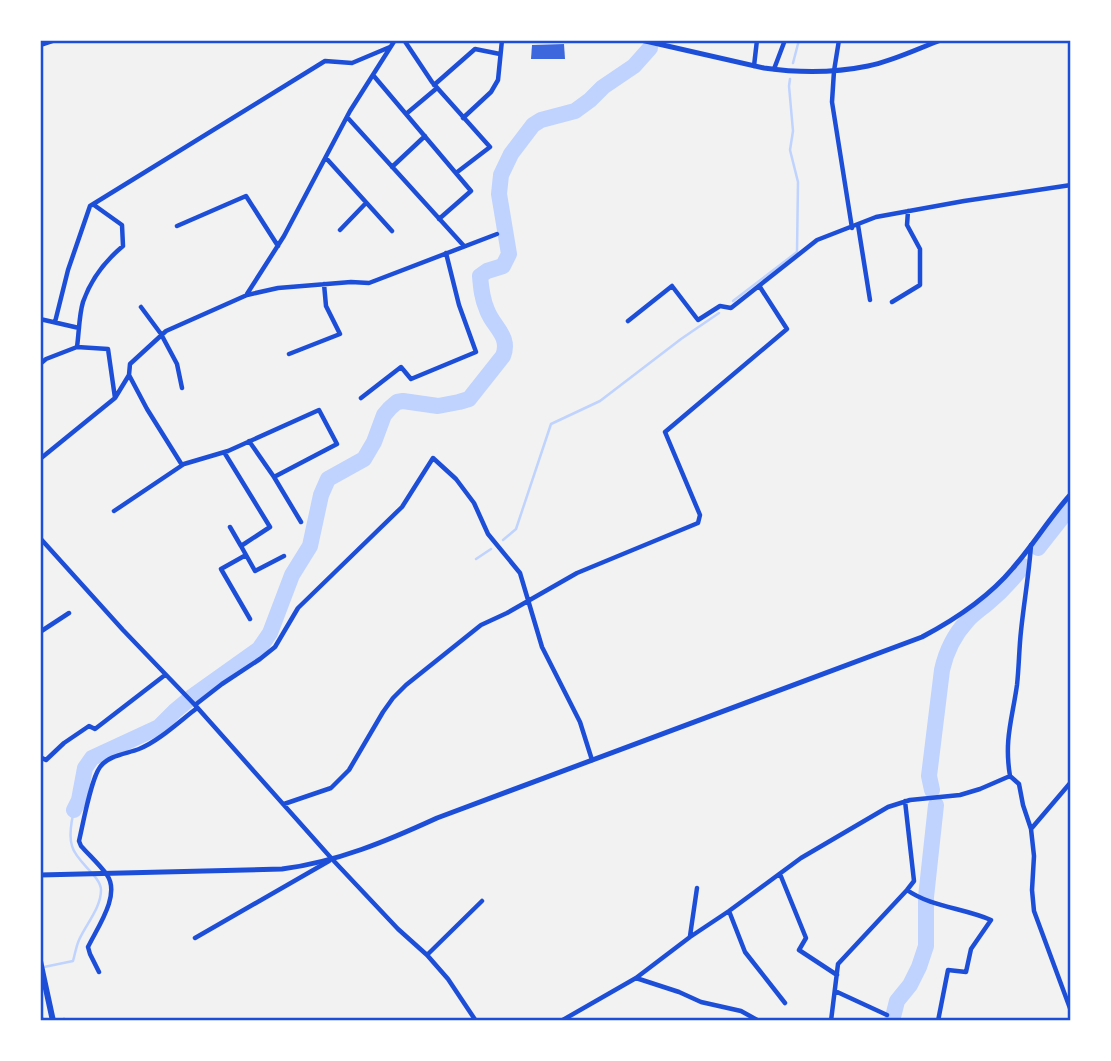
<svg xmlns="http://www.w3.org/2000/svg" width="1111" height="1061" font-family="'Nunito Sans',sans-serif">
	<style>
		.lines { fill: none; stroke-linecap: round; stroke-linejoin: round }
		.stream { stroke: #bfd3fe; stroke-width: 2.5 }
		.river { stroke: #bfd3fe; stroke-width: 16 }
		.building { fill: #3d67dc }
		.minor { stroke: #1d4ed8; stroke-width: 4.5 }
		.tertiary { stroke: #1d4ed8; stroke-width: 5 }
		.primary { stroke: #1d4ed8; stroke-width: 6 }
		.neatline { fill: none; stroke: #1d4ed8; stroke-width: 2.5 }
	</style>
	<rect width="100%" height="100%" fill="#f2f2f2"/>
	<g class="lines">
		<!-- stream -->
		<path class="stream" d="M 793,63 L 799,40
			M 733,301 L 797,252 L 798,182 L 790,150 L 793,131 L 789,86 L 790,79
			M 503,540 L 516,529 L 551,424 L 600,401 L 681,339 L 719,313
			M 476,559 L 491,549
			M 44,967 L 73,961 C 75,954 76,947 79,940 C 86,924 101,908 101,890 C 101,876 76,862 72,846 C 67,830 76,803 80,787"/>
		<!-- river -->
		<path class="river" d="M 1038,548 L 1071,506
			M 932,790 L 929,776 L 942,670 C 946,652 954,635 967,621 C 973,614 981,609 988,603 C 1001,592 1013,579 1023,566
			M 74,810 L 79,800 L 85,768 L 92,758 L 159,727 L 175,711 L 193,696 L 259,649 L 270,633 L 292,575 L 310,546 L 321,495 L 328,479 L 364,459 L 374,442 L 384,415 L 390,408 L 397,402 L 403,401 L 438,406 L 459,402 L 469,399 L 503,356 C 511,336 493,327 487,310 C 482,299 481,288 480,276 L 487,271 L 503,266 L 509,254 L 499,194 L 501,175 L 511,154 L 533,125 L 541,120 L 575,111 L 590,100 L 603,87 L 634,66 L 650,48
			M 892,1021 L 897,1001 L 910,985 L 919,967 L 926,946 L 926,897 L 936,805"/>
	</g>
	<!-- building -->
	<path class="building" d="M 564,44 L 565,59 L 531,59 L 532,45 Z"/>
	<g class="lines">
		<!-- minor -->
		<path class="minor" d="M 404,40 L 432,82 L 490,147 L 456,173
			M 839,40 L 834,71 L 832,102 L 852,228
			M 754,66 L 757,40
			M 774,69 L 785,40
			M 373,75 L 471,191 L 439,219
			M 434,85 L 475,49 L 500,54
			M 406,114 L 437,88
			M 347,117 L 464,246
			M 463,118 L 491,92 L 498,80 L 502,40
			M 326,158 L 392,231
			M 392,167 L 425,136
			M 858,225 L 870,300
			M 177,226 L 246,196 L 278,246
			M 340,230 L 366,203
			M 247,294 L 284,236 L 350,111 L 395,40
			M 892,302 L 920,285 L 920,249 L 907,225 L 908,211
			M 141,307 L 161,334 L 177,364 L 182,388
			M 40,319 L 79,328
			M 628,321 L 672,286 L 698,320 L 720,306 L 731,308 L 817,240 L 876,217 L 964,201 L 1071,185
			M 55,322 L 68,270 L 90,206 L 325,61 L 352,63 L 390,47
			M 77,347 C 79,333 79,315 83,302 C 91,279 105,261 123,246 L 122,225 L 94,205
			M 289,354 L 340,334 L 326,306 L 324,284
			M 40,364 L 46,359 L 77,347 L 108,349 L 115,398
			M 129,375 L 147,409 L 182,465
			M 361,398 L 401,367 L 411,379 L 476,352 L 459,305 L 446,253
			M 249,441 L 274,477 L 301,522
			M 224,452 L 270,527 L 241,546 L 230,527
			M 40,459 L 115,398 L 129,375 L 130,364 L 166,331 L 247,295 L 278,288 L 351,282 L 369,283 L 497,234
			M 114,511 L 184,464 L 228,451 L 319,410 L 337,444 L 274,477
			M 40,538 L 123,630 L 195,705 L 332,859 L 398,929 L 427,955 L 448,979 L 476,1021
			M 1031,545 C 1029,574 1024,602 1021,631 C 1019,649 1019,667 1017,685 C 1012,720 1004,740 1010,776 L 1019,784 L 1023,805 L 1031,829 L 1034,856 L 1032,890 L 1034,911 L 1071,1011
			M 241,546 L 255,571 L 284,556
			M 246,555 L 221,569 L 250,619
			M 40,632 L 69,613
			M 40,689 L 40,692
			M 195,705 L 222,684 L 260,659 L 275,647 L 298,608 L 402,507 L 433,458 L 456,479 L 474,503 L 488,534 L 520,573 L 542,647 L 580,722 L 592,760
			M 40,757 L 46,760 L 64,743 L 89,726 L 95,729 L 165,675
			M 284,804 L 331,788 L 349,770 L 383,712 L 393,698 L 406,685 L 481,625 L 507,613 L 577,573 L 698,523 L 700,515 L 665,432 L 787,329 L 760,287
			M 1031,829 L 1071,782
			M 780,874 L 806,938 L 799,950 L 837,975
			M 907,890 C 931,907 964,908 991,920 L 971,949 L 966,972 L 948,970 L 938,1021
			M 729,911 L 745,952 L 785,1003
			M 690,936 L 697,888
			M 195,938 L 329,861
			M 427,955 L 482,901
			M 99,972 L 90,954 L 88,947 C 97,928 121,895 107,875 C 100,865 90,856 81,846 L 79,841 C 83,824 91,779 100,767 C 109,755 126,754 139,749 C 159,741 180,721 197,708
			M 636,978 L 679,992 L 701,1002 L 741,1011 L 759,1021
			M 835,991 L 887,1015
			M 64,1020 L 64,1021
			M 561,1021 L 636,978 L 690,937 L 729,911 L 801,858 L 888,807 L 910,800 L 960,795 L 980,789 L 1010,776
			M 831,1021 L 838,964 L 907,890 L 914,881 L 905,801"/>
		<!-- tertiary -->
		<path class="tertiary" d="M 641,40 L 764,68 C 799,73 834,73 868,66 C 893,61 917,49 941,40
			M 40,45 L 55,40
			M 40,875 L 282,869 C 337,862 387,841 437,818 L 922,637 C 956,619 988,598 1013,568 C 1034,544 1050,517 1071,494"/>
		<!-- primary -->
		<path class="primary" d="M 40,961 L 53,1021
			M 40,1017 L 41,1021"/>
	</g>
	<!-- border -->
	<rect width="1111" height="1061" fill="none" stroke="#ffffff" stroke-width="84"/>
	<rect x="42" y="42" width="1027" height="977" class="neatline"/>
</svg>
